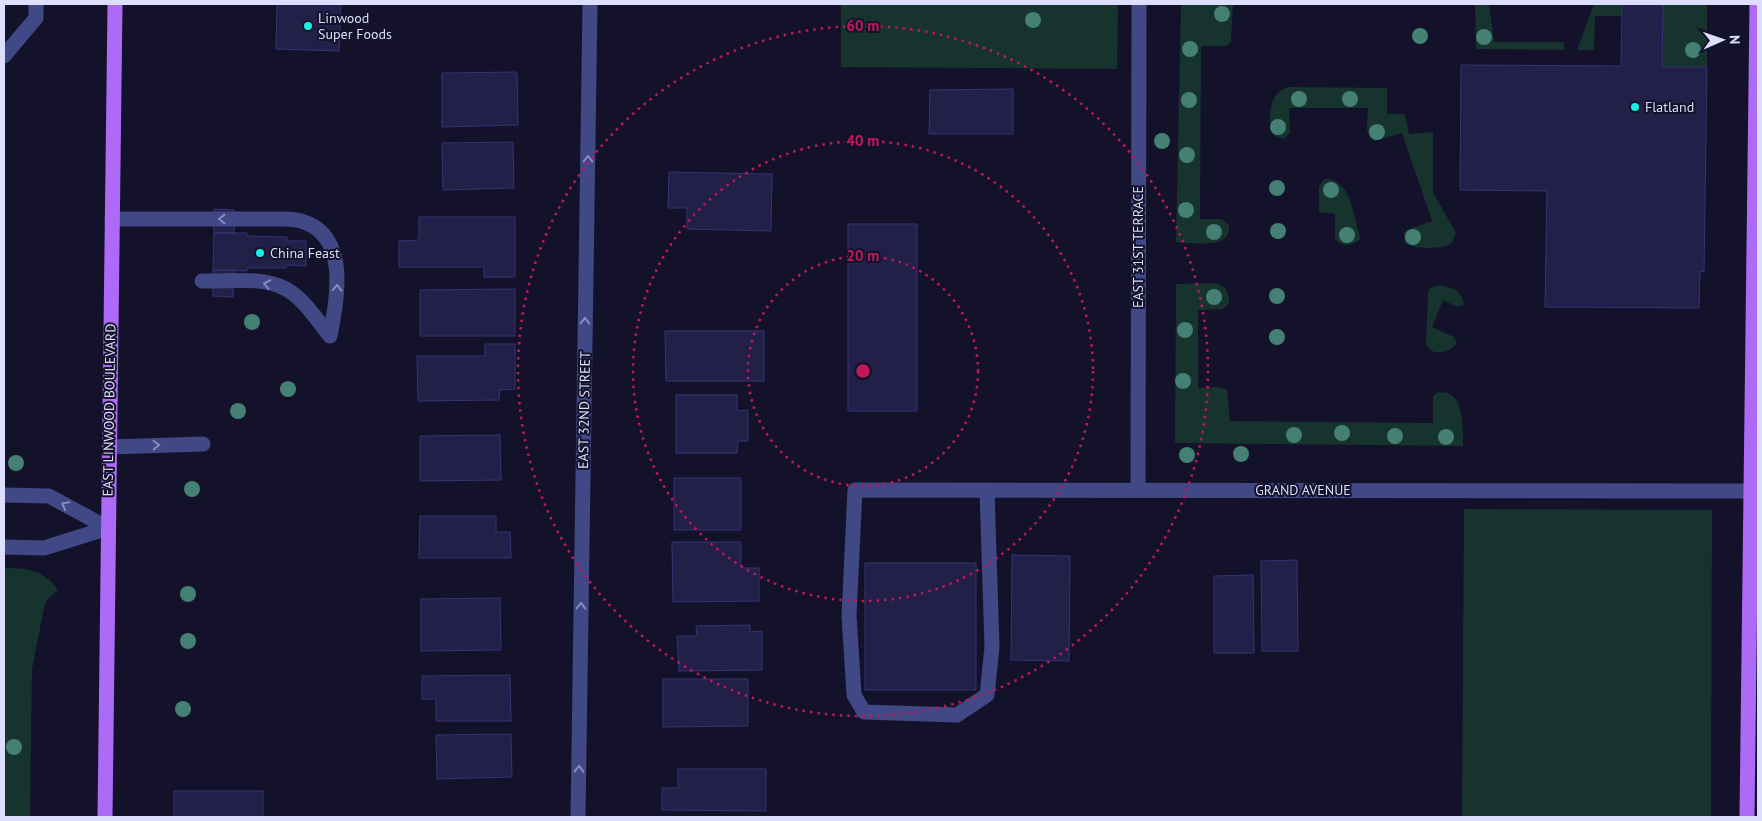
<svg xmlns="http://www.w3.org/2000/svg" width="1762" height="821" font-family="'PT Sans',sans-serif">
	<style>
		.green { fill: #16332e }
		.building { fill: #221f49; stroke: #363374 }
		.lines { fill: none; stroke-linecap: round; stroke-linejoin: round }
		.minor { stroke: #404886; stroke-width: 15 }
		.major { stroke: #ad6af7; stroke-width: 15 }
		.tree { fill: #448073 }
		.oneway { stroke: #878cbc }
		.ring { fill: none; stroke: #c2185b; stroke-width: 2.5; stroke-dasharray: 2.5 5 }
		.poi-dot { fill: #14f2e7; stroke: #13122a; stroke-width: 2 }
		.labels { text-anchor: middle; stroke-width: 4; stroke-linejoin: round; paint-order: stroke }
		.poi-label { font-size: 14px; fill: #dddefd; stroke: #13122a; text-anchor: start }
		.street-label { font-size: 14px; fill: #dddefd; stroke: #13122a }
		.centre { fill: #c2185b; stroke: #13122a; stroke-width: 2.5 }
		.ring-label { font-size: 15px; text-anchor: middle; font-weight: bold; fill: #c2185b; stroke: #13122a; stroke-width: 4; stroke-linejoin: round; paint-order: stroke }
	</style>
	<rect width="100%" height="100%" fill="#13122a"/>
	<!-- green -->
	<path class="green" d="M 841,4 L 1118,4 L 1117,69 L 841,67 Z
		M 1181,4 L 1233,4 L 1231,42 L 1226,46 L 1201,46 L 1200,219 L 1222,219 L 1229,225 C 1233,250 1191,243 1176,242 Z
		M 1475,4 L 1489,4 L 1494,42 L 1564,42 L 1564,50 L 1476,49 Z
		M 1594,4 L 1622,4 L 1622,16 L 1595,16 L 1594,50 L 1577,50 Z
		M 1663,4 L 1707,4 L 1707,67 L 1662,67 Z
		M 1289,87 L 1387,88 L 1387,114 L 1405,114 L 1409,134 L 1433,132 L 1433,192 L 1456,233 L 1451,244 C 1441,249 1412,250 1404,242 L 1404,233 L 1407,230 L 1432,221 L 1402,133 L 1375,141 C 1363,136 1368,119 1368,108 L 1289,108 L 1290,133 L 1283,139 L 1273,135 C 1267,118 1269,91 1289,87 Z
		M 1324,179 C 1350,177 1353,214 1359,233 L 1360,239 C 1354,245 1345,247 1338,242 L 1335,238 L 1335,214 L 1319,212 L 1319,187 Z
		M 1216,283 L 1225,287 L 1229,297 L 1229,303 L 1223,309 L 1198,310 L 1198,388 L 1218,387 L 1227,390 L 1230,421 L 1433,423 L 1433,397 L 1436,393 C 1465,386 1463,429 1463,446 L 1175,443 L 1176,284 Z
		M 1439,285 C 1451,287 1462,290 1464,304 L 1457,307 L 1443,300 L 1432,327 L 1454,337 L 1457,343 C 1450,353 1433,357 1426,345 L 1428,293 L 1430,288 Z
		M 1464,509 L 1712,510 L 1711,817 L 1462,817 Z
		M 4,568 C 26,568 44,570 58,590 L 47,600 L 44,608 L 32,669 L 30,817 L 4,817 Z"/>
	<!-- building -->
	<path class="building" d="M 277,4 L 341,4 L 339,51 L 276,49 Z
		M 1622,4 L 1663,4 L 1662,67 L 1707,67 L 1704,272 L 1700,271 L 1699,308 L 1545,307 L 1547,191 L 1460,190 L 1461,65 L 1621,66 Z
		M 517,72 L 518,125 L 442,127 L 442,73 Z
		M 1013,89 L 1013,134 L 929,134 L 930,90 Z
		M 513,142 L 514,188 L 443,190 L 442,143 Z
		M 669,172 L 772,174 L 771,231 L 687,229 L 687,208 L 668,208 Z
		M 214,209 L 234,210 L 234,233 L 214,233 Z
		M 419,217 L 515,217 L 515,277 L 484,277 L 484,267 L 399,267 L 399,241 L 419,240 Z
		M 848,224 L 917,224 L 917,411 L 848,411 Z
		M 214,233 L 247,233 L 247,236 L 287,237 L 287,241 L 306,241 L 306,266 L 287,265 L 286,268 L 247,268 L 247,271 L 213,270 Z
		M 213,270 L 234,270 L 233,297 L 213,296 Z
		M 515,289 L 515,336 L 420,336 L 420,290 Z
		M 665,331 L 764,331 L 764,381 L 666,381 Z
		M 485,344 L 515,344 L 515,389 L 500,390 L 499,400 L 418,401 L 417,356 L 485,356 Z
		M 676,395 L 737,395 L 737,411 L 748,410 L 748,441 L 738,441 L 737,453 L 676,453 Z
		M 500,435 L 501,480 L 420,481 L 420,436 Z
		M 674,478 L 741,478 L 741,530 L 674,530 Z
		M 420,516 L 496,516 L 496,532 L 510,532 L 511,558 L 419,558 Z
		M 672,542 L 741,542 L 741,568 L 759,568 L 759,601 L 673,602 Z
		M 1012,555 L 1070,556 L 1069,661 L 1011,660 Z
		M 1297,560 L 1298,651 L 1262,651 L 1261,561 Z
		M 865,563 L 976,563 L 976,690 L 865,690 Z
		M 1253,575 L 1254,653 L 1214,653 L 1214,576 Z
		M 500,598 L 501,650 L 421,651 L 421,599 Z
		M 750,625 L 750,632 L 762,631 L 762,670 L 679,671 L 677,636 L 697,636 L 696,626 Z
		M 510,675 L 511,721 L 436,721 L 436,699 L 422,699 L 422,676 Z
		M 663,679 L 748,679 L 748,726 L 663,727 Z
		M 511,734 L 512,777 L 437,779 L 436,735 Z
		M 678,769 L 766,769 L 766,811 L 662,810 L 662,788 L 678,788 Z
		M 174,791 L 263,791 L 263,817 L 174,817 Z"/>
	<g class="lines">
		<!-- minor -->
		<path class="minor" d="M 4,56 L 36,18 L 36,4
			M 112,219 L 275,219 C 283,219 293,218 301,221 C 350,235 337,299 330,336
			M 202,281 C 228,282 260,276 284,288 C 303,297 317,320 330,336
			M 109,447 L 203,444
			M 987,490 L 992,647 L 987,695 L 957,715 L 864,712 L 854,695 L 849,616 L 855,490 L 1752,491
			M 1138,490 L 1139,4
			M 4,495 L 49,496 L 108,528
			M 4,547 L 44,548 L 108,528
			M 578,817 L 590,4"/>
		<!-- major -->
		<path class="major" d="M 105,817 L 115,4
			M 1747,817 L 1757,4"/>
	</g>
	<!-- trees -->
	<g class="tree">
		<circle cx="1222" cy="14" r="8"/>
		<circle cx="1033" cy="20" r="8"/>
		<circle cx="1420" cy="36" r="8"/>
		<circle cx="1484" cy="37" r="8"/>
		<circle cx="1190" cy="49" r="8"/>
		<circle cx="1693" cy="50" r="8"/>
		<circle cx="1299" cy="99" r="8"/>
		<circle cx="1350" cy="99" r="8"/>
		<circle cx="1189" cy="100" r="8"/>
		<circle cx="1278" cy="127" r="8"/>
		<circle cx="1377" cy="132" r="8"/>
		<circle cx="1162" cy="141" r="8"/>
		<circle cx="1187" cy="155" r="8"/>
		<circle cx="1277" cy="188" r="8"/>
		<circle cx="1331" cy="190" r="8"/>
		<circle cx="1186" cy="210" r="8"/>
		<circle cx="1278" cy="231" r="8"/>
		<circle cx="1214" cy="232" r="8"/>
		<circle cx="1347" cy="235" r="8"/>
		<circle cx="1413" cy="237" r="8"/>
		<circle cx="1277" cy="296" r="8"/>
		<circle cx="1214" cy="297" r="8"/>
		<circle cx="252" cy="322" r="8"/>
		<circle cx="1185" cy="330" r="8"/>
		<circle cx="1277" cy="337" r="8"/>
		<circle cx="1183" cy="381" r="8"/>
		<circle cx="288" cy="389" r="8"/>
		<circle cx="238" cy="411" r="8"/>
		<circle cx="1342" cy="433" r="8"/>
		<circle cx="1294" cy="435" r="8"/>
		<circle cx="1395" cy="436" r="8"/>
		<circle cx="1446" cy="437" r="8"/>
		<circle cx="1241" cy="454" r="8"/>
		<circle cx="1187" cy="455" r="8"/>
		<circle cx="16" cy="463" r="8"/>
		<circle cx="192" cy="489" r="8"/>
		<circle cx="188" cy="594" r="8"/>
		<circle cx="188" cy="641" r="8"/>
		<circle cx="183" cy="709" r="8"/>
		<circle cx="14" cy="747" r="8"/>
	</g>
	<!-- one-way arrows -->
	<defs><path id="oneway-chevron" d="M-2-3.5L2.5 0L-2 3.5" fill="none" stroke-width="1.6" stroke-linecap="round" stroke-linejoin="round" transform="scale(1.25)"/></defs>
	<g class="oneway">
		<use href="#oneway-chevron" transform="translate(588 159) rotate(-89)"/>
		<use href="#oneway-chevron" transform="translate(222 219) rotate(180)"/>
		<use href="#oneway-chevron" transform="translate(267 284) rotate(-168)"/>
		<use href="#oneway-chevron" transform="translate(337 288) rotate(-88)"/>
		<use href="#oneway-chevron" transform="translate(585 321) rotate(-89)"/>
		<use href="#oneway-chevron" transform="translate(156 445) rotate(-2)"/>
		<use href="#oneway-chevron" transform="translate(65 505) rotate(-152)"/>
		<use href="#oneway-chevron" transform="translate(581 606) rotate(-89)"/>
		<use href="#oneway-chevron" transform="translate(579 769) rotate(-89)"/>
	</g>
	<!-- distance rings -->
	<g class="ring">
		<circle cx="863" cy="371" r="115"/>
		<circle cx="863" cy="371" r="230"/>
		<circle cx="863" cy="371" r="345"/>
	</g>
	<!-- markers -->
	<g class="poi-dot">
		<circle cx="308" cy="26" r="5"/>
		<circle cx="1635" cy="107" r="5"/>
		<circle cx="260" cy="253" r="5"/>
	</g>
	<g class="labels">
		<!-- poi labels -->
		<g class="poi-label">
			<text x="318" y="23">Linwood<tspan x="318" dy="16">Super Foods</tspan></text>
			<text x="1645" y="112">Flatland</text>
			<text x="270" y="258">China Feast</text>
		</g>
		<!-- street labels -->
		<g class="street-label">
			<text transform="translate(1138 247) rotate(-90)" y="5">EAST 31ST TERRACE</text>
			<text transform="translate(109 410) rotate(-89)" y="5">EAST LINWOOD BOULEVARD</text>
			<text transform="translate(584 410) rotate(-89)" y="5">EAST 32ND STREET</text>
			<text x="1303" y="495">GRAND AVENUE</text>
		</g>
	</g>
	<circle cx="863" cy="371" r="8" class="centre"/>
	<g class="ring-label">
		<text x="863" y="31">60 m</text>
		<text x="863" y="146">40 m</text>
		<text x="863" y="261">20 m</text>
	</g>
	<!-- border -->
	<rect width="1762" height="821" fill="none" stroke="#dddefd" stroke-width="10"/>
	<!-- north arrow -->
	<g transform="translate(1722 40) rotate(88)" stroke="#13122a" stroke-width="4" paint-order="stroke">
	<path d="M0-4L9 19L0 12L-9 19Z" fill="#dddefd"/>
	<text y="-8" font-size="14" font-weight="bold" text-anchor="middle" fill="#dddefd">N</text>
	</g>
</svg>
